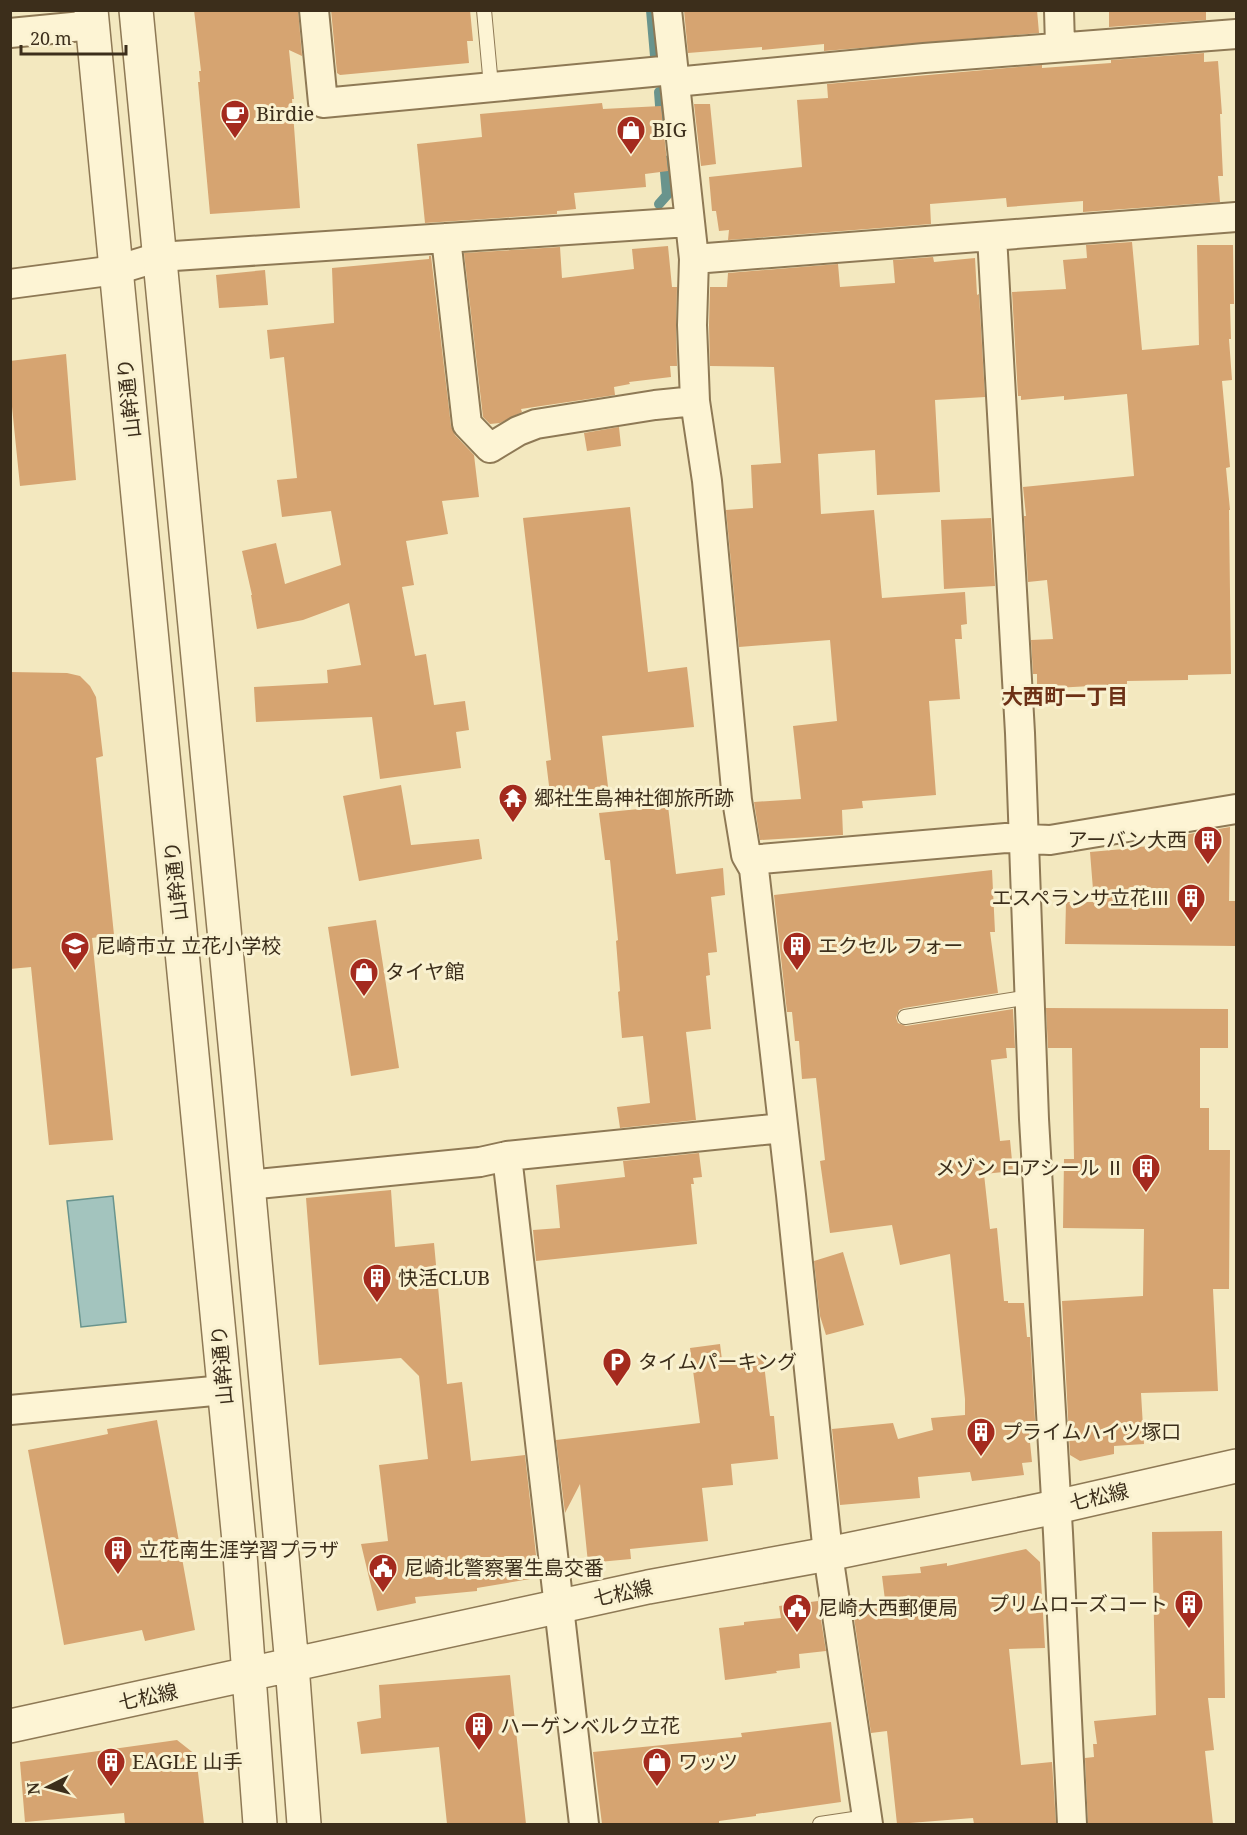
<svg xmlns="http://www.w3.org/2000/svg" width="1247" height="1835" font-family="'Noto Serif','Noto Sans JP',serif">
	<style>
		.water { fill: #a3c4be; stroke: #69948d; stroke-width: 1.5 }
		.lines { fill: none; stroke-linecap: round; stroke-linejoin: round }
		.stream { stroke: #69948d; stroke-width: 10 }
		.building { fill: #d6a471 }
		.service-casing { stroke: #8e7955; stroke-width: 16 }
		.minor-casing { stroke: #8e7955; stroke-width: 32 }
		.tertiary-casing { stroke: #8e7955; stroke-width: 36 }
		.service { stroke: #fdf4d4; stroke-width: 14 }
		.minor { stroke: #fdf4d4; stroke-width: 28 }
		.tertiary { stroke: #fdf4d4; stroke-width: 33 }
		.labels { text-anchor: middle; stroke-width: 6; stroke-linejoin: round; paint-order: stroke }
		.poi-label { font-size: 20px; fill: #3c2e1b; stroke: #f9f1d0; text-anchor: start }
		.street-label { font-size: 20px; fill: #3c2e1b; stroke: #f9f1d0 }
		.neighbourhood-label { font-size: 21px; font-weight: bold; fill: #6d3116; stroke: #f9f1d0 }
	</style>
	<rect width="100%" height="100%" fill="#f3e8bf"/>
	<!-- water -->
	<path class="water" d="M 113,1196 L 126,1322 L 81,1327 L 67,1201 Z"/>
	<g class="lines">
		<!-- stream -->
		<path class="stream" d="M 651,10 L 655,56
			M 659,92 L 661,119
			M 659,204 L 667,195 L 664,160"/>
	</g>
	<!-- building -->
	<path class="building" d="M 194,10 L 298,10 L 302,56 L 289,50 L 294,99 L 292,99 L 300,208 L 210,214 L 198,82 L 200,82 L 199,71 L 201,71 Z
		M 331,10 L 470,10 L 473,41 L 467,41 L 469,63 L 340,75 L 337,73 Z
		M 684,10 L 1037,10 L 1039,33 L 824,51 L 824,44 L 762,50 L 762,47 L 688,53 Z
		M 1109,10 L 1206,10 L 1206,20 L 1109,27 Z
		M 1204,53 L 1204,62 L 1218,61 L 1222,114 L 1220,114 L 1223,176 L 1218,176 L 1220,202 L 1083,212 L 1083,201 L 1007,207 L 1006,198 L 930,204 L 931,224 L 728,240 L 729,230 L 719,231 L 716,211 L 712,211 L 709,177 L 802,167 L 797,100 L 828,98 L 827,84 L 1042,65 L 1042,68 L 1111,63 L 1111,60 Z
		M 602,103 L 603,109 L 661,106 L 668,171 L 645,174 L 646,187 L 574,193 L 576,209 L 557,211 L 557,214 L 425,223 L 417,144 L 482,137 L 480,114 Z
		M 694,104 L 710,104 L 716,164 L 701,166 Z
		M 1132,242 L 1142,350 L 1199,345 L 1197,245 L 1233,245 L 1234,304 L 1230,304 L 1231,339 L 1229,339 L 1232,380 L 1222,381 L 1230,467 L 1226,468 L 1230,510 L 1229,510 L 1231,674 L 1188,675 L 1188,680 L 1127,681 L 1127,684 L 1037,689 L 1037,674 L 1033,674 L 1031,640 L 1053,639 L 1047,580 L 1028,582 L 1024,516 L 1026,516 L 1023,487 L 1134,476 L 1127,394 L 1064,400 L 1064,396 L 1021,400 L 1021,396 L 1018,396 L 1012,292 L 1066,289 L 1063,260 L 1087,258 L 1086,245 Z
		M 668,246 L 672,287 L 677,287 L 676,326 L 677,366 L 670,366 L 671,377 L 629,382 L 630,384 L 614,387 L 615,395 L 521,409 L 522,412 L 500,423 L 490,424 L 483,417 L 464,253 L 560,247 L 562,278 L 634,269 L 632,249 Z
		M 429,256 L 431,256 L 451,426 L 455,435 L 474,455 L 479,497 L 442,501 L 448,534 L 406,541 L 414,585 L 402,587 L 415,656 L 426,654 L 434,705 L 465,701 L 469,730 L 456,732 L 461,768 L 380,779 L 372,717 L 256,722 L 254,687 L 328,683 L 327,670 L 361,665 L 349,603 L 303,620 L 257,629 L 251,595 L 252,595 L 242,551 L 276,543 L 285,584 L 341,565 L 331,511 L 282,517 L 277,480 L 297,478 L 284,357 L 270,359 L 267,330 L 334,323 L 332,268 L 429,259 Z
		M 933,257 L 934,262 L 975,258 L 977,295 L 979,294 L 985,397 L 935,400 L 940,492 L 877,495 L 875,450 L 818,454 L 821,514 L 874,510 L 882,598 L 965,592 L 967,624 L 961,625 L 962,639 L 955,639 L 960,699 L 929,701 L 936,795 L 862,801 L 863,808 L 842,810 L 843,835 L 760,840 L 754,802 L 801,799 L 793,726 L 837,721 L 830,640 L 739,647 L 726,510 L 753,508 L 751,465 L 781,463 L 774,367 L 710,366 L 709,325 L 710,287 L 727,287 L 728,273 L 838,264 L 840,287 L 895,283 L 893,260 Z
		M 265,270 L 268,305 L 219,308 L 216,275 Z
		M 66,354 L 76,480 L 20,486 L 10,387 L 10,361 Z
		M 619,427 L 621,446 L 587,451 L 584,433 Z
		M 630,507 L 648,672 L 687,667 L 694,727 L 602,736 L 609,795 L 551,802 L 546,761 L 551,760 L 523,518 Z
		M 991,518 L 995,586 L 944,589 L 941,520 Z
		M 10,672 L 67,673 L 80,676 L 90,686 L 96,697 L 103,756 L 96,758 L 114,935 L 92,938 L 113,1140 L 49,1145 L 31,967 L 10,969 Z
		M 401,785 L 411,845 L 479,839 L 482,859 L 359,881 L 343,796 Z
		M 668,806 L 676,874 L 723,868 L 725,895 L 711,897 L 717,952 L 708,953 L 710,975 L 706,976 L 711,1029 L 686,1032 L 696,1120 L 620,1128 L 617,1107 L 650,1103 L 643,1036 L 622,1038 L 618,992 L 620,991 L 616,941 L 618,940 L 610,860 L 605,860 L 599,813 Z
		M 1230,827 L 1229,901 L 1235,901 L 1236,946 L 1065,944 L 1066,902 L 1094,902 L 1090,852 L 1134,848 L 1134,847 L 1184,845 L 1183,835 Z
		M 992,870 L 995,932 L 990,932 L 998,993 L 904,1008 L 899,1010 L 896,1018 L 898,1023 L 906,1026 L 1013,1009 L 1015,1048 L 1006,1048 L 1007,1058 L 991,1060 L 1000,1141 L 1010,1140 L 1013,1171 L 984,1174 L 990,1229 L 997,1228 L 1004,1301 L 1008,1301 L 1008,1303 L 1024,1303 L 1027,1337 L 1030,1337 L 1036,1436 L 1029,1433 L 1032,1462 L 1022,1463 L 1024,1475 L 972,1481 L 970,1472 L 918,1477 L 920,1498 L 840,1505 L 832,1429 L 893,1423 L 898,1439 L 933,1430 L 931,1418 L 965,1415 L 965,1399 L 950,1254 L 900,1265 L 892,1225 L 830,1233 L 820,1161 L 825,1160 L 816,1078 L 802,1079 L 799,1041 L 795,1041 L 792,1012 L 787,1012 L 774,895 Z
		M 376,920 L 399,1068 L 351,1076 L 328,927 Z
		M 1046,1008 L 1228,1009 L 1228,1048 L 1200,1048 L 1200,1108 L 1209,1108 L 1209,1150 L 1230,1150 L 1229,1289 L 1213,1289 L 1218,1391 L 1141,1393 L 1144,1444 L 1114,1446 L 1114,1454 L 1080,1461 L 1070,1455 L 1062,1301 L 1143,1296 L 1144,1229 L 1063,1228 L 1064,1159 L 1074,1159 L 1072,1048 L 1048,1048 Z
		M 699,1153 L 702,1177 L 693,1178 L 694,1184 L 691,1184 L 697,1244 L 536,1261 L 533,1230 L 560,1228 L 556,1185 L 625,1177 L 623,1161 Z
		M 391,1190 L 395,1247 L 434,1243 L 447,1384 L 462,1382 L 471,1461 L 525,1455 L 537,1564 L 530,1579 L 477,1588 L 477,1591 L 415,1597 L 416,1603 L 377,1611 L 361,1544 L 388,1541 L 379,1465 L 428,1459 L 419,1376 L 401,1358 L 319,1365 L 306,1198 Z
		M 843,1252 L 864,1325 L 826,1335 L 820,1316 L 814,1261 Z
		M 720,1344 L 722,1360 L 763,1355 L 770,1416 L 774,1416 L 778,1459 L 731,1464 L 733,1485 L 702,1488 L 708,1541 L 630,1549 L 631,1559 L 588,1563 L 580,1484 L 565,1513 L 556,1440 L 700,1423 L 690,1348 Z
		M 157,1420 L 195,1630 L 145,1641 L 142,1630 L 64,1645 L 28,1450 L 108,1434 L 107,1429 Z
		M 1222,1531 L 1225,1698 L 1208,1698 L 1214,1750 L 1205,1751 L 1213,1824 L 1088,1824 L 1085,1758 L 1094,1757 L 1093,1744 L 1097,1744 L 1094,1721 L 1156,1715 L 1152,1532 Z
		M 1026,1549 L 1040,1562 L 1045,1648 L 1009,1649 L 1021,1765 L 1052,1762 L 1056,1824 L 974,1824 L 973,1818 L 897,1824 L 887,1731 L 871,1733 L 852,1604 L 885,1600 L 882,1576 L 921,1573 L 920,1567 L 947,1563 L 947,1566 Z
		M 818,1601 L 826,1651 L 799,1654 L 800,1668 L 776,1671 L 777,1673 L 725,1680 L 719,1628 L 744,1625 L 744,1622 L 781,1618 L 779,1606 Z
		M 510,1675 L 526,1824 L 447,1824 L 439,1747 L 361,1754 L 357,1722 L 381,1718 L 379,1685 Z
		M 831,1722 L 841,1802 L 756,1814 L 756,1816 L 719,1821 L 719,1824 L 602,1824 L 593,1752 L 742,1737 L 741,1733 Z
		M 177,1740 L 196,1755 L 204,1824 L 125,1824 L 124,1813 L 25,1822 L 20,1762 Z"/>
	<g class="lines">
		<!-- service casing -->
		<g class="service-casing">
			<path id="service" d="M 484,10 L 491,86
				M 905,1017 L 1030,997
				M 820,1824 L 867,1817"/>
		</g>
		<!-- minor casing -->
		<g class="minor-casing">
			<path id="minor" d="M 314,10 L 323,103 L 673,70
				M 667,10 L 694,259 L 692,325 L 695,401 L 707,481 L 737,800 L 746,855 L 754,869 L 791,1195 L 828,1554 L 868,1824
				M 1059,10 L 1060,46
				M 10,33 L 93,25
				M 675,82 L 924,58 L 1236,34
				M 992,236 L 1020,733 L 1034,1119 L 1058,1533 L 1072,1824
				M 446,238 L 467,424 L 490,448 L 518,431 L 536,424 L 655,405 L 695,401
				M 694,259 L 1236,217
				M 10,284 L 116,270 L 159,257 L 689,222
				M 749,860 L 1006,838 L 1050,840 L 1236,809
				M 507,1156 L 584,1824
				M 248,1185 L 480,1162 L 507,1156 L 783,1128
				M 10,1410 L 224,1390"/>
		</g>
		<!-- tertiary casing -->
		<g class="tertiary-casing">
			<path id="tertiary" d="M 91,10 L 239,1541 L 260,1824
				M 136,10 L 238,1075 L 292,1665 L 304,1824
				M 10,1726 L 648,1587 L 828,1554 L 1056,1507 L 1236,1466"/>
		</g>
		<!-- service -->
		<use href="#service" class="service"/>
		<!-- minor -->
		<use href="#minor" class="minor"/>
		<!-- tertiary -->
		<use href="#tertiary" class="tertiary"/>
	</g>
	<!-- icons -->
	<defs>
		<g id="cafe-pin" transform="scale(1.5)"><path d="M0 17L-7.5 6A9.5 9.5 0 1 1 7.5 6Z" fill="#a42a1e" stroke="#f9f1d0"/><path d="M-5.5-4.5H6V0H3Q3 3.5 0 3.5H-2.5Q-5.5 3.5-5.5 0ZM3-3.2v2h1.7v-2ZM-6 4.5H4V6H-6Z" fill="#fff"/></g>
		<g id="shop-pin" transform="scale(1.5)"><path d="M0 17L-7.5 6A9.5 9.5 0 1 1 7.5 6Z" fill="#a42a1e" stroke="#f9f1d0"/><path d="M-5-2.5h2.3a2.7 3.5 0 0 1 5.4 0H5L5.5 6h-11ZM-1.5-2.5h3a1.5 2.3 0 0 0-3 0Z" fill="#fff"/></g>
		<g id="temple-pin" transform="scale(1.5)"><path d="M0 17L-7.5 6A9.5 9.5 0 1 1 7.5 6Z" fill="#a42a1e" stroke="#f9f1d0"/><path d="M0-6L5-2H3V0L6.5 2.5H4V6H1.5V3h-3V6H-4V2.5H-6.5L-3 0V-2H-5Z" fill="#fff"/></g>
		<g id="building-pin" transform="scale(1.5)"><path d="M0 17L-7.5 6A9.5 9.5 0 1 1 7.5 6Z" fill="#a42a1e" stroke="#f9f1d0"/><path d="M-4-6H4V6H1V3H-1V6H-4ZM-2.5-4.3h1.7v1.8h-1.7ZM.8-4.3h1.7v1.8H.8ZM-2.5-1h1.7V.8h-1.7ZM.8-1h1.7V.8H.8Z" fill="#fff"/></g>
		<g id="school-pin" transform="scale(1.5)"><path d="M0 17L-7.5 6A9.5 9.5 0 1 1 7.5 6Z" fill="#a42a1e" stroke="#f9f1d0"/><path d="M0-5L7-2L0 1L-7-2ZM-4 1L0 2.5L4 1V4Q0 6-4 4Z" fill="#fff"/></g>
		<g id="parking-pin" transform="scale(1.5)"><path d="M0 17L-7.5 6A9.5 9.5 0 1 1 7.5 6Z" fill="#a42a1e" stroke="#f9f1d0"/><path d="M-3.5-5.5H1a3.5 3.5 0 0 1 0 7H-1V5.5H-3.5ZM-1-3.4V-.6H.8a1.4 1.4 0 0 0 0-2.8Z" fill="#fff"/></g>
		<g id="civic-pin" transform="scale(1.5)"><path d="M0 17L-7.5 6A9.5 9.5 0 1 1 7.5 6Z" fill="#a42a1e" stroke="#f9f1d0"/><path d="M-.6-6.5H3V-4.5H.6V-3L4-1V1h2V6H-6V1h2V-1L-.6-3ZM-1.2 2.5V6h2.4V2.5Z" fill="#fff"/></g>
	</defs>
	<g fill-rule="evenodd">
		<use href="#cafe-pin" x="235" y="114"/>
		<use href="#shop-pin" x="631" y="130"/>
		<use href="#temple-pin" x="513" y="798"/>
		<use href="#building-pin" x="1208" y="840"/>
		<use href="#building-pin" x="1191" y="898"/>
		<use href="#school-pin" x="75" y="946"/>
		<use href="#building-pin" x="797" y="946"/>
		<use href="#shop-pin" x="364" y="972"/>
		<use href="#building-pin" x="1146" y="1168"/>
		<use href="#building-pin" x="377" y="1278"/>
		<use href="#parking-pin" x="617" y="1362"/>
		<use href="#building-pin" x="981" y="1432"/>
		<use href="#building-pin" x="118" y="1550"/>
		<use href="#civic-pin" x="383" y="1568"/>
		<use href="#building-pin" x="1189" y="1604"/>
		<use href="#civic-pin" x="797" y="1608"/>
		<use href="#building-pin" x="479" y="1726"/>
		<use href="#building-pin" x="111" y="1762"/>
		<use href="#shop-pin" x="657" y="1762"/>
	</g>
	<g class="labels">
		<!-- poi labels -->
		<g class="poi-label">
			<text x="256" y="121">Birdie</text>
			<text x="652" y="137">BIG</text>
			<text x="534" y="805">郷社生島神社御旅所跡</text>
			<text x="1187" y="847" text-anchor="end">アーバン大西</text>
			<text x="1170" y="905" text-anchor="end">エスペランサ立花Ⅲ</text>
			<text x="96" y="953">尼崎市立 立花小学校</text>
			<text x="818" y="953">エクセル フォー</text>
			<text x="385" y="979">タイヤ館</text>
			<text x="1125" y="1175" text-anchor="end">メゾン ロアシール Ⅱ</text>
			<text x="398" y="1285">快活CLUB</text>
			<text x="638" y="1369">タイムパーキング</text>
			<text x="1002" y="1439">プライムハイツ塚口</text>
			<text x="139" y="1557">立花南生涯学習プラザ</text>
			<text x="404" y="1575">尼崎北警察署生島交番</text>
			<text x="1168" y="1611" text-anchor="end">プリムローズコート</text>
			<text x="818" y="1615">尼崎大西郵便局</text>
			<text x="500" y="1733">ハーゲンベルク立花</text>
			<text x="132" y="1769">EAGLE 山手</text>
			<text x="678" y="1769">ワッツ</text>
		</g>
		<!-- street labels -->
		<g class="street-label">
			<text transform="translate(129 398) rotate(-96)" y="7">山幹通り</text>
			<text transform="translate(176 881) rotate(-96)" y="7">山幹通り</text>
			<text transform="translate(222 1365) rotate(-95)" y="7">山幹通り</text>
			<text transform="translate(1099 1497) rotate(-13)" y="7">七松線</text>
			<text transform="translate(623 1593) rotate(-12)" y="7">七松線</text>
			<text transform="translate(148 1697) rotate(-12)" y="7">七松線</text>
		</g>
		<!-- neighbourhood labels -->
		<g class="neighbourhood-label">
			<text x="1065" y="704">大西町一丁目</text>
		</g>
	</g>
	<!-- border -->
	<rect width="1247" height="1835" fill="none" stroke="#3c2e1b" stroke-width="24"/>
	<!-- north arrow -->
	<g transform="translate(48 1787) rotate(264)" stroke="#f9f1d0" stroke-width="4.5" paint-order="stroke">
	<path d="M0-4.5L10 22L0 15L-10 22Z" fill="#3c2e1b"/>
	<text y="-9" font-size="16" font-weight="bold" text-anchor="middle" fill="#3c2e1b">N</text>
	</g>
	<!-- scale -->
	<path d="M21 45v9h105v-9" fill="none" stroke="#3c2e1b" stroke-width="3"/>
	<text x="30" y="45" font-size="18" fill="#3c2e1b" stroke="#f9f1d0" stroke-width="4.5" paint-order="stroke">20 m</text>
</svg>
